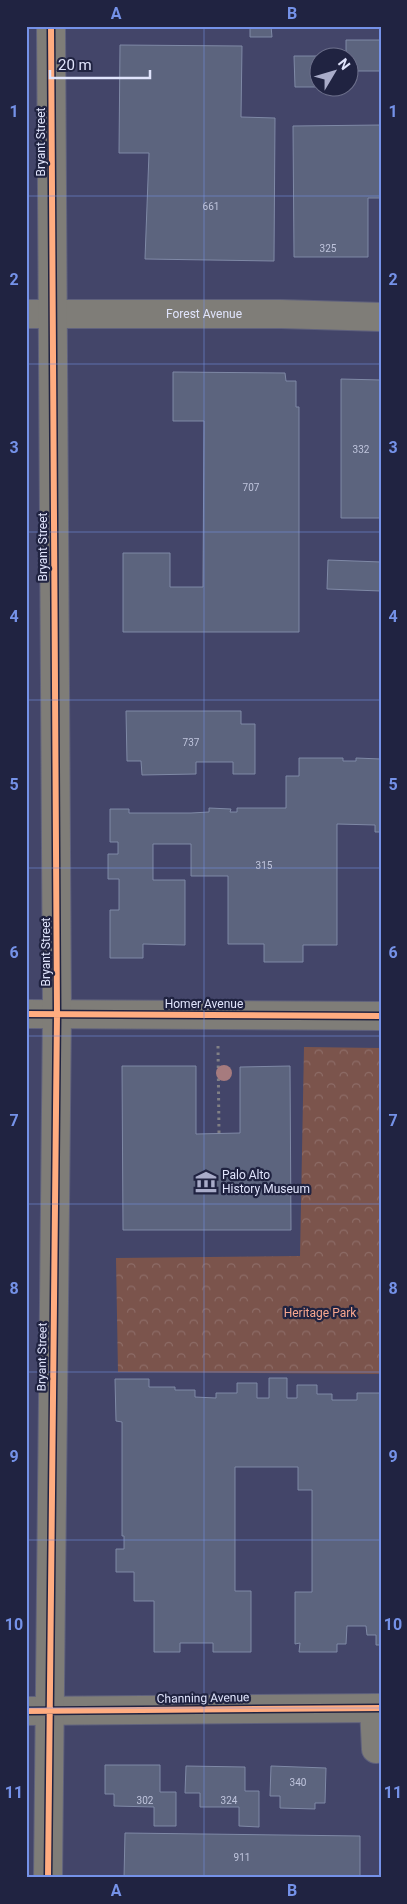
<svg xmlns="http://www.w3.org/2000/svg" width="407" height="1904" font-family="Roboto,sans-serif">
	<style>
		.park { fill: url(#park-crowns) }
		.building { fill: #5c647e; stroke: #7f89a6 }
		.lines { fill: none; stroke-linecap: round; stroke-linejoin: round }
		.minor-casing { stroke: #5f617d; stroke-width: 30 }
		.path { stroke: #818085; stroke-width: 3; stroke-dasharray: 2.5 4; stroke-linecap: butt }
		.minor { stroke: #7f7d78; stroke-width: 28 }
		.cycleway-casing { stroke: #202341; stroke-width: 9 }
		.cycleway { stroke: #ffac80; stroke-width: 6 }
		.tree { fill: #a67b7e }
		.grid { fill: none; stroke: #7592e8; stroke-width: 1; stroke-opacity: 0.55 }
		.labels { text-anchor: middle; stroke-width: 4.5; stroke-linejoin: round; paint-order: stroke }
		.number-label { font-size: 10px; fill: #bfc4dc }
		.street-label { font-size: 12px; fill: #e0e4fc; stroke: #202341 }
		.poi-label { font-size: 12px; fill: #e0e4fc; stroke: #202341; text-anchor: start }
		.park-label { font-size: 12px; fill: #f7a78f; stroke: #202341 }
		.neatline { fill: none; stroke: #7592e8; stroke-width: 2 }
		.grid-label { font-size: 16px; text-anchor: middle; font-weight: bold; fill: #7592e8 }
	</style>
	<defs>
		<pattern id="park-crowns" width="20" height="18" patternUnits="userSpaceOnUse" patternTransform="scale(1.25)"><rect width="20" height="18" fill="#7b544c"/><path d="M2 6a3 3 0 1 1 6 0M12 15a3 3 0 1 1 6 0" fill="none" stroke="#8d6c67"/></pattern>
	</defs>
	<rect width="100%" height="100%" fill="#434569"/>
	<!-- park -->
	<path class="park" d="M 304,1047 L 381,1048 L 381,1374 L 118,1372 L 116,1258 L 300,1256 Z"/>
	<!-- building -->
	<path class="building" d="M 250,26 L 271,26 L 272,37 L 250,37 Z
		M 346,40 L 381,40 L 381,71 L 350,71 L 350,58 L 346,58 Z
		M 120,45 L 242,46 L 241,117 L 275,118 L 274,261 L 145,259 L 149,153 L 119,153 Z
		M 294,56 L 339,56 L 339,58 L 320,58 L 320,87 L 295,87 Z
		M 381,125 L 381,198 L 368,198 L 368,257 L 294,257 L 293,126 Z
		M 173,372 L 285,373 L 286,381 L 296,381 L 296,407 L 299,407 L 299,632 L 123,632 L 123,553 L 170,553 L 170,587 L 203,587 L 204,421 L 173,421 Z
		M 341,379 L 381,380 L 381,518 L 341,518 Z
		M 328,560 L 381,562 L 381,591 L 327,589 Z
		M 126,711 L 241,711 L 241,724 L 255,724 L 255,774 L 233,774 L 233,762 L 196,762 L 196,774 L 142,775 L 141,761 L 127,761 Z
		M 299,758 L 343,758 L 343,761 L 356,761 L 356,758 L 381,759 L 381,832 L 375,832 L 375,825 L 337,824 L 337,945 L 303,945 L 303,962 L 264,962 L 264,944 L 228,944 L 228,876 L 191,876 L 191,844 L 153,844 L 153,880 L 185,880 L 185,945 L 143,944 L 143,958 L 110,958 L 110,910 L 119,910 L 119,879 L 108,879 L 108,854 L 118,854 L 118,842 L 110,842 L 110,809 L 129,809 L 129,813 L 191,813 L 209,812 L 209,808 L 231,809 L 230,812 L 237,812 L 237,808 L 286,808 L 286,776 L 299,776 Z
		M 122,1066 L 196,1066 L 196,1134 L 240,1133 L 240,1067 L 290,1066 L 291,1230 L 123,1230 Z
		M 269,1378 L 287,1378 L 287,1398 L 297,1398 L 297,1385 L 317,1385 L 317,1394 L 332,1394 L 332,1400 L 357,1400 L 357,1393 L 381,1393 L 381,1645 L 376,1645 L 376,1635 L 367,1635 L 366,1626 L 347,1626 L 346,1644 L 337,1644 L 337,1652 L 299,1652 L 300,1643 L 295,1644 L 295,1592 L 312,1592 L 312,1490 L 298,1490 L 298,1467 L 235,1467 L 235,1591 L 251,1591 L 251,1652 L 213,1652 L 213,1643 L 180,1643 L 180,1652 L 154,1652 L 154,1601 L 134,1601 L 134,1572 L 116,1572 L 116,1549 L 124,1549 L 124,1536 L 122,1536 L 122,1422 L 116,1421 L 115,1379 L 149,1379 L 149,1387 L 175,1387 L 175,1390 L 195,1390 L 195,1397 L 216,1398 L 216,1393 L 237,1393 L 237,1383 L 257,1383 L 257,1398 L 269,1398 Z
		M 105,1765 L 160,1765 L 160,1792 L 176,1792 L 176,1826 L 154,1826 L 154,1807 L 114,1806 L 114,1794 L 105,1794 Z
		M 186,1766 L 245,1767 L 245,1791 L 259,1791 L 259,1827 L 239,1826 L 239,1807 L 200,1807 L 200,1793 L 185,1793 Z
		M 271,1766 L 326,1768 L 325,1803 L 315,1803 L 315,1809 L 280,1808 L 280,1796 L 270,1796 Z
		M 125,1833 L 360,1836 L 360,1878 L 124,1878 Z"/>
	<g class="lines">
		<!-- minor casing -->
		<g class="minor-casing">
			<g id="minor">
				<path id="s1" d="M 26,314 L 281,314 L 381,317"/>
				<path d="M 26,1014 L 381,1016"/>
				<path d="M 374,1708 L 376,1749"/>
				<path d="M 26,1711 L 381,1708"/>
				<path d="M 48,1878 L 57,1014 L 51,26"/>
			</g>
		</g>
		<!-- path -->
		<path class="path" d="M 218,1046 L 219,1133"/>
		<!-- minor -->
		<use href="#minor" class="minor"/>
		<!-- cycleway casing -->
		<g class="cycleway-casing">
			<path id="cycleway" d="M 26,1014 L 381,1016
				M 26,1711 L 381,1708
				M 48,1878 L 57,1014 L 51,26"/>
		</g>
		<!-- cycleway -->
		<use href="#cycleway" class="cycleway"/>
	</g>
	<!-- trees -->
	<circle class="tree" cx="224" cy="1073" r="8"/>
	<!-- grid -->
	<path class="grid" d="M 204,26 L 204,1878M 26,196 L 381,196M 26,364 L 381,364M 26,532 L 381,532M 26,700 L 381,700M 26,868 L 381,868M 26,1036 L 381,1036M 26,1204 L 381,1204M 26,1372 L 381,1372M 26,1540 L 381,1540M 26,1708 L 381,1708"/>
	<!-- icons -->
	<defs>
		<g id="museum-bare" transform="scale(1.725)"><path d="M0-6L6-3V-2H-6V-3ZM-5-1h2V3h-2ZM-1-1h2V3h-2ZM3-1h2V3H3ZM-6 4H6V6H-6Z" fill="#a9acc9" stroke="#202341" stroke-width="2.5" paint-order="stroke"/></g>
	</defs>
	<g fill-rule="evenodd">
		<use href="#museum-bare" x="206" y="1182"/>
	</g>
	<g class="labels">
		<!-- number labels -->
		<g class="number-label">
			<text x="211" y="210">661</text>
			<text x="328" y="252">325</text>
			<text x="361" y="453">332</text>
			<text x="251" y="491">707</text>
			<text x="191" y="746">737</text>
			<text x="264" y="869">315</text>
			<text x="298" y="1786">340</text>
			<text x="145" y="1804">302</text>
			<text x="229" y="1804">324</text>
			<text x="242" y="1861">911</text>
		</g>
		<!-- street labels -->
		<g class="street-label">
			<text transform="translate(41 142) rotate(-90)" y="4">Bryant Street</text>
			<text dy="4" stroke="none"><textPath href="#s1" startOffset="178">Forest Avenue</textPath></text>
			<text transform="translate(43 547) rotate(-90)" y="4">Bryant Street</text>
			<text transform="translate(46 952) rotate(-90)" y="4">Bryant Street</text>
			<text x="204" y="1008">Homer Avenue</text>
			<text transform="translate(42 1357) rotate(-89)" y="4">Bryant Street</text>
			<text transform="translate(203 1698) rotate(-1)" y="4">Channing Avenue</text>
		</g>
		<!-- poi labels -->
		<g class="poi-label">
			<text x="222" y="1179">Palo Alto<tspan x="222" dy="14">History Museum</tspan></text>
		</g>
		<!-- park labels -->
		<g class="park-label">
			<text x="320" y="1317">Heritage Park</text>
		</g>
	</g>
	<!-- border -->
	<rect width="407" height="1904" fill="none" stroke="#202341" stroke-width="55"/>
	<!-- north arrow -->
	<g transform="translate(334 72) rotate(52)"><circle r="24" fill="#202341" stroke="#6d708c"/>
	<path d="M0-4L9 19L0 12L-9 19Z" fill="#a9acc9"/>
	<text y="-8" font-size="14" font-weight="bold" text-anchor="middle" fill="#e0e4fc">N</text>
	</g>
	<!-- scale -->
	<path d="M50 70v8h100v-8" fill="none" stroke="#e0e4fc" stroke-width="2.5"/>
	<text x="58" y="70" font-size="15" fill="#e0e4fc" stroke="#202341" stroke-width="4" paint-order="stroke">20 m</text>
	<rect x="28" y="28" width="352" height="1848" class="neatline"/>
	<g class="grid-label">
		<text x="116" y="19">A</text>
		<text x="292" y="19">B</text>
		<text x="14" y="117">1</text>
		<text x="393" y="117">1</text>
		<text x="14" y="285">2</text>
		<text x="393" y="285">2</text>
		<text x="14" y="453">3</text>
		<text x="393" y="453">3</text>
		<text x="14" y="622">4</text>
		<text x="393" y="622">4</text>
		<text x="14" y="790">5</text>
		<text x="393" y="790">5</text>
		<text x="14" y="958">6</text>
		<text x="393" y="958">6</text>
		<text x="14" y="1126">7</text>
		<text x="393" y="1126">7</text>
		<text x="14" y="1294">8</text>
		<text x="393" y="1294">8</text>
		<text x="14" y="1462">9</text>
		<text x="393" y="1462">9</text>
		<text x="14" y="1630">10</text>
		<text x="393" y="1630">10</text>
		<text x="14" y="1798">11</text>
		<text x="393" y="1798">11</text>
		<text x="116" y="1896">A</text>
		<text x="292" y="1896">B</text>
	</g>
</svg>
